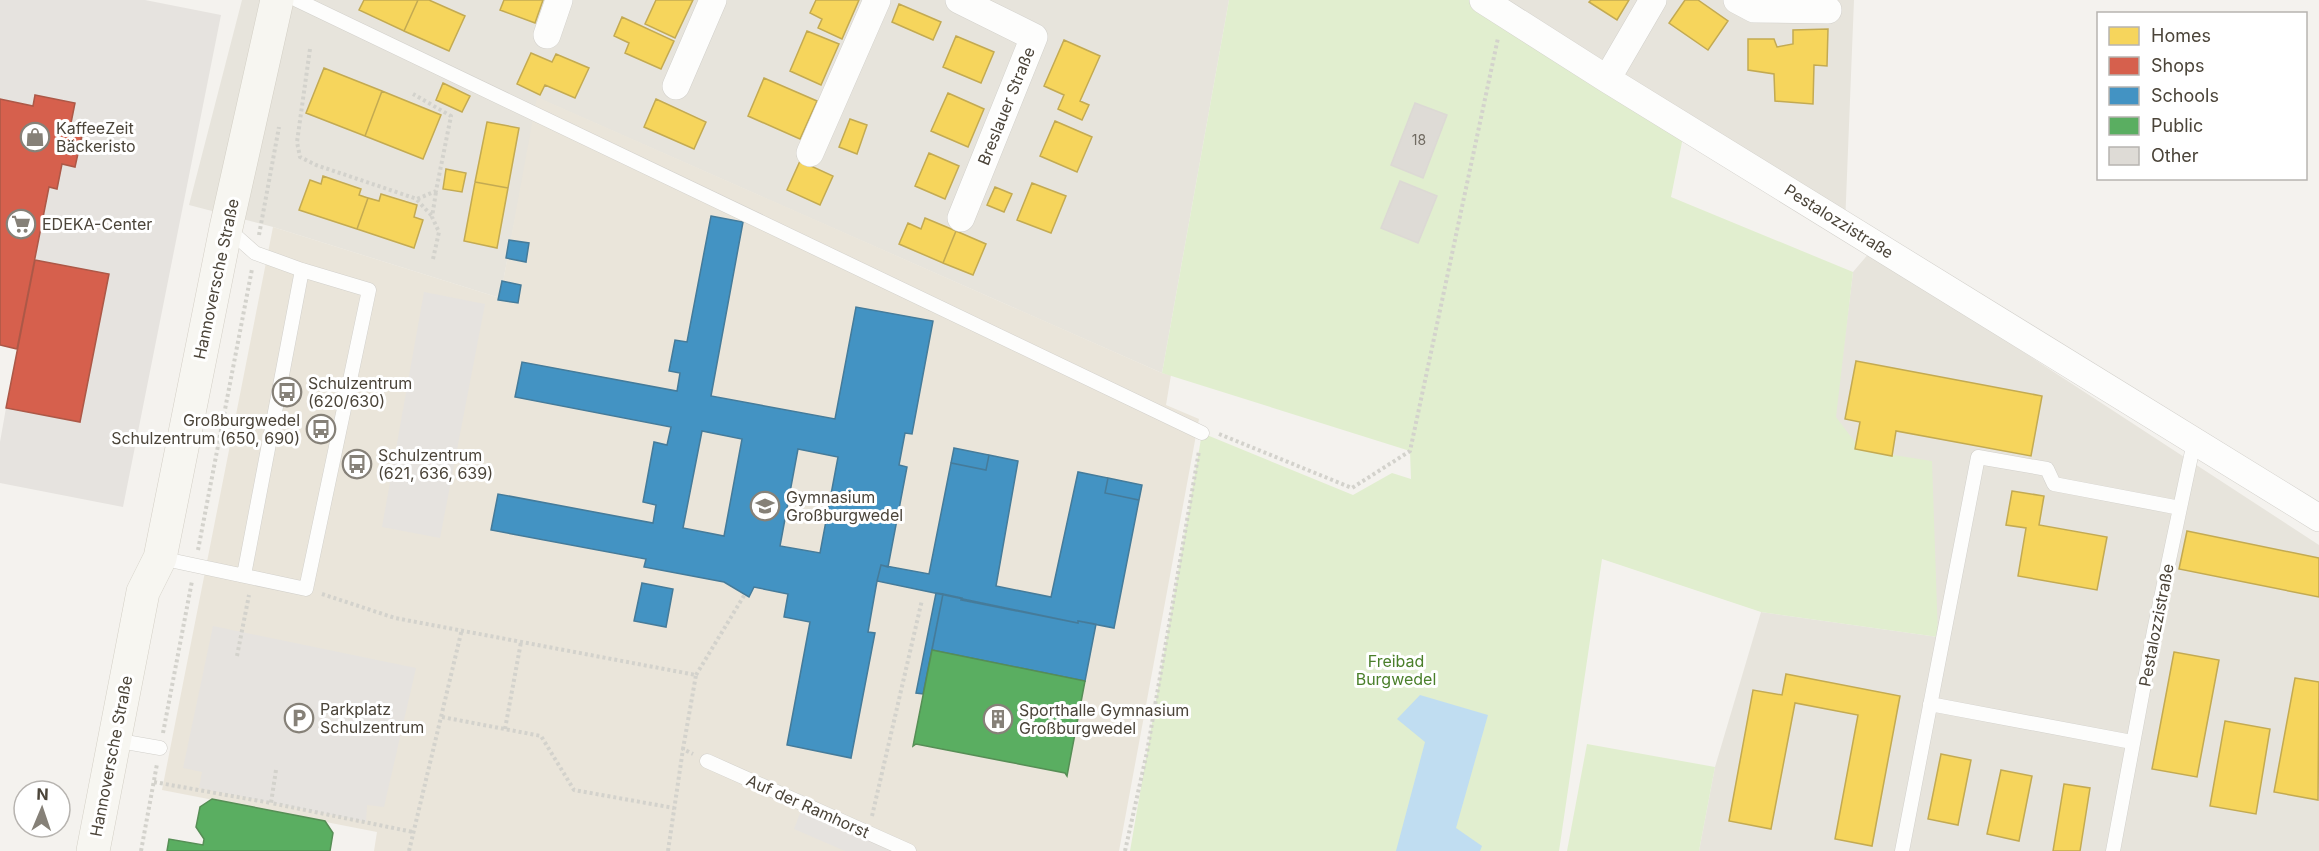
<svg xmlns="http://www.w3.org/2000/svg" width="2319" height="851" font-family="Inter,sans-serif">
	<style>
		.residential { fill: #e7e4dc }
		.education { fill: #eae5da }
		.green { fill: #e1eecf }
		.parking { fill: #e6e3df }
		.water { fill: #c0ddf1 }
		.homes { fill: #f6d55c; stroke: #c3aa52; stroke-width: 1.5 }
		.shops { fill: #d6604d; stroke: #ac5847; stroke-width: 1.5 }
		.schools { fill: #4393c3; stroke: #457b9a; stroke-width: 1.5; fill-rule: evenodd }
		.public { fill: #5aae61; stroke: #568e55; stroke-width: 1.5 }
		.building { fill: #dedbd6; stroke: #dcd9d4; stroke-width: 1.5 }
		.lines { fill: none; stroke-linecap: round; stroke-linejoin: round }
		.lane-casing { stroke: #d2d0cb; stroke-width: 15 }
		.street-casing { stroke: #d2d0cb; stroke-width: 28 }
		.secondary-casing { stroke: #d3cfc5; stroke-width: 34 }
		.path { stroke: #d3d2cc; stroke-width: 4; stroke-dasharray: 3 3; stroke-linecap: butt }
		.lane { stroke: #fdfdfc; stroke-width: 14 }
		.street { stroke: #fdfdfc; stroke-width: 27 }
		.secondary { stroke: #f7f6f1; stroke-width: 33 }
		.labels { text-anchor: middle; stroke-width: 6; stroke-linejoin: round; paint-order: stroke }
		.number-label { font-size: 14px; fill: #706a61 }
		.street-label { font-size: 16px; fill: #4b4439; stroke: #fff }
		.poi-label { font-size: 16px; fill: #4b4439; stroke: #fff; text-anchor: start }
		.park-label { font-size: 16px; fill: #4a7f2a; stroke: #fff }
	</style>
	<rect width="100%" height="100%" fill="#f4f2ee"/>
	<!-- residential -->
	<path class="residential" d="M 242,0 L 1229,0 L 1162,373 L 538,98 L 500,298 L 273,227 L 189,205 Z
		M 1483,0 L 1854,0 L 1845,225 Z
		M 1870,252 L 2319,545 L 2319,851 L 1699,851 L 1715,767 L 1761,612 L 1938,637 L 1855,449 L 1835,417 L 1853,272 Z"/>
	<!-- education -->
	<path class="education" d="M 537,97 L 1162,373 L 1171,375 L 1166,405 L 1199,419 L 1119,851 L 374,851 L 377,832 L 162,790 L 273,227 L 500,298 Z"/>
	<!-- green -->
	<path class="green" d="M 1229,0 L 1483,0 L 1685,127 L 1671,197 L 1853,272 L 1836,417 L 1861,450 L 1932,461 L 1938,637 L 1761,612 L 1602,559 L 1559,851 L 1130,851 L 1202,433 L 1353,495 L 1392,473 L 1411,479 L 1410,451 L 1162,373 Z
		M 1587,744 L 1715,767 L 1699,851 L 1567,851 Z"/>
	<!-- parking -->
	<path class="parking" d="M 0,0 L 145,0 L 221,15 L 123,507 L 0,483 L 0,442 L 6,408 L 80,422 L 109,275 L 35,260 L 49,187 L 57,189 L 62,164 L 75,167 L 82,131 L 70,128 L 35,96 L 33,106 L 0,99 Z
		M 424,292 L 485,304 L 440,538 L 382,527 Z
		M 213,626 L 416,668 L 384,807 L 367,805 L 366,822 L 199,788 L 202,772 L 183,768 Z
		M 803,805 L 909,851 L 845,851 L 794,829 Z"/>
	<!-- water -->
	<path class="water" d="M 1420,695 L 1488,715 L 1456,828 L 1482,846 L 1480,851 L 1396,851 L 1425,742 L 1397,719 Z"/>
	<!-- homes -->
	<path class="homes" d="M 364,0 L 418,0 L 404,31 L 359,10 Z
		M 418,0 L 429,0 L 465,16 L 449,51 L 404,31 Z
		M 504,0 L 543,0 L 535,23 L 500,10 Z
		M 656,0 L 693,0 L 675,38 L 645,24 Z
		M 816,0 L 859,0 L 842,39 L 818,28 L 822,19 L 810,13 Z
		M 1591,0 L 1629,0 L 1617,20 L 1589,2 Z
		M 1685,0 L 1698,0 L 1728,21 L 1708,50 L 1669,23 Z
		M 899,4 L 941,22 L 933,40 L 892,22 Z
		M 622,17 L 674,41 L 661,69 L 625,53 L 629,43 L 614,36 Z
		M 1828,29 L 1827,66 L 1814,65 L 1813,104 L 1775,101 L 1774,74 L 1748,70 L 1748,39 L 1774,39 L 1777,47 L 1793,44 L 1793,30 Z
		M 807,31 L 839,44 L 821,85 L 790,71 Z
		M 956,36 L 994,52 L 981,83 L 943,67 Z
		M 1064,40 L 1100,56 L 1080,101 L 1089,105 L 1082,120 L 1058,109 L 1064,95 L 1044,86 Z
		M 531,53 L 552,62 L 556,54 L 589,68 L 575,98 L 545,85 L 540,95 L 517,84 Z
		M 324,68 L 382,91 L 365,136 L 306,113 Z
		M 764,78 L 817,101 L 800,139 L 748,116 Z
		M 443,83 L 470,96 L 462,112 L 436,100 Z
		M 382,91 L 441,115 L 423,159 L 365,136 Z
		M 948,93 L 984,109 L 968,147 L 931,131 Z
		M 656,99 L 706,122 L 694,149 L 644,127 Z
		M 850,119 L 867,125 L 857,154 L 839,147 Z
		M 1055,121 L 1092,137 L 1077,172 L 1040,156 Z
		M 487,122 L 519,128 L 508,188 L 475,182 Z
		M 929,153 L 959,166 L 945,199 L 915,186 Z
		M 800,161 L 833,176 L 820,205 L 787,190 Z
		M 446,169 L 466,173 L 462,192 L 443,189 Z
		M 323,176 L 361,189 L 359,195 L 368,198 L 357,229 L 299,210 L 310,180 L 321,184 Z
		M 475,182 L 508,188 L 497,248 L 464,241 Z
		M 1032,183 L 1066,196 L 1051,233 L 1017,220 Z
		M 995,187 L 1012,194 L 1004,212 L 987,205 Z
		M 381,194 L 417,205 L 414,217 L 423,220 L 414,248 L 357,229 L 368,198 L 379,201 Z
		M 925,218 L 956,231 L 943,263 L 899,244 L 908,223 L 921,229 Z
		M 956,231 L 986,244 L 973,275 L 943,263 Z
		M 1856,361 L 2042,396 L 2031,456 L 1896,431 L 1892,456 L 1855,449 L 1860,422 L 1845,419 Z
		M 2012,491 L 2044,496 L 2039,525 L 2107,537 L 2097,590 L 2018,576 L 2026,528 L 2006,525 Z
		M 2187,531 L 2319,558 L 2319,597 L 2179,569 Z
		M 2174,652 L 2219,660 L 2197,777 L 2152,769 Z
		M 1786,674 L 1900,696 L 1872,846 L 1835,839 L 1858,715 L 1795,703 L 1771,829 L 1729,821 L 1753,690 L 1782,695 Z
		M 2295,678 L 2319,682 L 2318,800 L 2274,792 Z
		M 2225,721 L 2270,729 L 2256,814 L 2210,806 Z
		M 1941,754 L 1971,760 L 1958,825 L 1928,819 Z
		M 2001,770 L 2032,776 L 2019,841 L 1987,834 Z
		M 2064,784 L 2090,788 L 2080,851 L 2053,851 Z"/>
	<!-- shops -->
	<path class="shops" d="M 35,95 L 75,103 L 70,128 L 83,131 L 75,167 L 62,164 L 57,189 L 49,187 L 17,349 L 0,345 L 0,99 L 33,106 Z
		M 35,260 L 109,274 L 80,422 L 6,408 Z"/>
	<!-- schools -->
	<path class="schools" d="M 711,216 L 743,222 L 711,396 L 835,419 L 856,307 L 933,321 L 912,434 L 905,433 L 899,465 L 907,467 L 888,567 L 881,565 L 877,581 L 868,632 L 875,633 L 851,758 L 787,745 L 810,622 L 784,617 L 788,594 L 754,587 L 749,597 L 724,582 L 644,567 L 646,559 L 491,530 L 498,494 L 653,523 L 656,505 L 643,502 L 654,442 L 667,445 L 671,427 L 515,397 L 522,362 L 677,391 L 680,373 L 669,371 L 675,340 L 687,342 ZM 702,431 L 742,439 L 724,536 L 683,528 ZM 798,449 L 838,457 L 820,553 L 780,546 Z
		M 509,240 L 529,243 L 526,262 L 506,258 Z
		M 502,281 L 521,285 L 518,303 L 498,300 Z
		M 954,448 L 989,455 L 986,470 L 951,463 Z
		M 989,455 L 1018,461 L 996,586 L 1051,597 L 1078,472 L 1108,478 L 1105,493 L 1139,500 L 1114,628 L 1078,621 L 1078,623 L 877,581 L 881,565 L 929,574 L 951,463 L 986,470 Z
		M 1108,478 L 1142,485 L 1139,500 L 1105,493 Z
		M 642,583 L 673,589 L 666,627 L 634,621 Z
		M 936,593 L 943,594 L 923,694 L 916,693 Z
		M 943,594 L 962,598 L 961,600 L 1078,623 L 1078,621 L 1096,624 L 1085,681 L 932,650 Z"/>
	<!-- public -->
	<path class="public" d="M 932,650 L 1085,681 L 1067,776 L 1065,773 L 916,744 L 913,746 Z
		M 212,799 L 325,821 L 333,833 L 330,851 L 167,851 L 169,839 L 203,845 L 204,839 L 196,827 L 200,807 Z"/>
	<!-- building -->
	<path class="building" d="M 1415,103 L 1447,115 L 1423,178 L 1391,165 Z
		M 1400,181 L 1437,196 L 1418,243 L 1381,228 Z"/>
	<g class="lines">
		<!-- lane casing -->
		<g class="lane-casing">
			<path id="lane" d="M 297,0 L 1202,433
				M 160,558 L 306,589 L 369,290 L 302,270 L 255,253 L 228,229
				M 244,575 L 302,270
				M 1930,704 L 2132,742
				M 114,740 L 160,748
				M 707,761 L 909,851
				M 1902,851 L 1978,457 L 2047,469 L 2054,484 L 2180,508
				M 2113,851 L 2154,631 L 2194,442"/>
		</g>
		<!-- street casing -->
		<g class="street-casing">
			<path id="street" d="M 959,0 L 1034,37 L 961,218
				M 1483,0 L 1607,79 L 2319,518
				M 1737,0 L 1754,9 L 1828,10
				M 547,35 L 559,0
				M 1607,79 L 1653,0
				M 676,86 L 713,0
				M 810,153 L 877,0"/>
		</g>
		<!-- secondary casing -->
		<g class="secondary-casing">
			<path id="secondary" d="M 93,851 L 143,592 L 160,558 L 226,228 L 277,0"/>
		</g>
		<!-- path -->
		<path class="path" d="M 310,49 L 297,142 L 300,157 L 316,165 L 417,199 L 436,191 L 451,116 L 413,94
			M 417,200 L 432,216
			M 259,235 L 279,127
			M 433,259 L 439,232 L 432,217 L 436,192
			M 1219,434 L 1352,488 L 1410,451 L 1498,38
			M 198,550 L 252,269
			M 322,594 L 395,618 L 696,675 L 683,749 L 693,754
			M 237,656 L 249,595
			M 696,675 L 745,594
			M 442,717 L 541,736 L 574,790 L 674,808
			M 505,729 L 521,642
			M 163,733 L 192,581
			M 276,770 L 271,803 L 413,832
			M 154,782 L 271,803
			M 872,816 L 922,600
			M 141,851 L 157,764
			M 409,851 L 462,629
			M 668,851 L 683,749
			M 1125,851 L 1147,752 L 1199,451"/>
		<!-- lane -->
		<use href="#lane" class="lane"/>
		<!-- street -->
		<use href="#street" class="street"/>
		<!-- secondary -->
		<use href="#secondary" class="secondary"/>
	</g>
	<!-- icons -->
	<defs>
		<g id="shop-ring" transform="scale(1.5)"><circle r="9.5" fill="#fff" stroke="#868178" stroke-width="1.5"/><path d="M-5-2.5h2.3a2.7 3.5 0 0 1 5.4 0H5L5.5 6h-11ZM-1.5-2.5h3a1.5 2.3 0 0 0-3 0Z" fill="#868178"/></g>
		<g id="supermarket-ring" transform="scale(1.5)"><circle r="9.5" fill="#fff" stroke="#868178" stroke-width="1.5"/><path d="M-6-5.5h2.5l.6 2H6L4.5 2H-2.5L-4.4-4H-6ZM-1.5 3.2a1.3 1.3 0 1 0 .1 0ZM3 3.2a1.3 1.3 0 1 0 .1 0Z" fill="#868178"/></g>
		<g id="bus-ring" transform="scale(1.5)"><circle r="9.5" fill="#fff" stroke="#868178" stroke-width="1.5"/><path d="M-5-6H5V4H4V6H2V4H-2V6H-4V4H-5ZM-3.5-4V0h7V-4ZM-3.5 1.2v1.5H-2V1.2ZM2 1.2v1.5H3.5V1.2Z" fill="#868178"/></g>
		<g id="school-ring" transform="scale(1.5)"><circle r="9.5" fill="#fff" stroke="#868178" stroke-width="1.5"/><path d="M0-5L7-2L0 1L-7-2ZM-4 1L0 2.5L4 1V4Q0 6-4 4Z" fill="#868178"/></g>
		<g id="parking-ring" transform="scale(1.5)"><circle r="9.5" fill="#fff" stroke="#868178" stroke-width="1.5"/><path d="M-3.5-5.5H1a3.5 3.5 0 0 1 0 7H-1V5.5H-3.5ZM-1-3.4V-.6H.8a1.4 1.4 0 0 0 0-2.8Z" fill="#868178"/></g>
		<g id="building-ring" transform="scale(1.5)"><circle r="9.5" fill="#fff" stroke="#868178" stroke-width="1.5"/><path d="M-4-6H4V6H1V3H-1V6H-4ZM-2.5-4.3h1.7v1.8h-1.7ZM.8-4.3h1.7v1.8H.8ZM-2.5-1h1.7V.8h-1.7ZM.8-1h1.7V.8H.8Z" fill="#868178"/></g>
	</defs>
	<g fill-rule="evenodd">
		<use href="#shop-ring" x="35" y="137"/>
		<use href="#supermarket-ring" x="21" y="224"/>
		<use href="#bus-ring" x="287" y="392"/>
		<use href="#bus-ring" x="321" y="429"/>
		<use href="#bus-ring" x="357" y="464"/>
		<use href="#school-ring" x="765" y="506"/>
		<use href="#parking-ring" x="299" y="718"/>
		<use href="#building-ring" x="998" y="719"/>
	</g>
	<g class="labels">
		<!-- number labels -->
		<g class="number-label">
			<text x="1419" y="145">18</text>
		</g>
		<!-- street labels -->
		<g class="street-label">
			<text transform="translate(1006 106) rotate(-68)" y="6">Breslauer Straße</text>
			<text transform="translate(1839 221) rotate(32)" y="6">Pestalozzistraße</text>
			<text transform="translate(216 279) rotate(-78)" y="6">Hannoversche Straße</text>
			<text transform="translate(2156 625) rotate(-79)" y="6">Pestalozzistraße</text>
			<text transform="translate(111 756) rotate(-79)" y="6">Hannoversche Straße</text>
			<text transform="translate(808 806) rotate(24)" y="6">Auf der Ramhorst</text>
		</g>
		<!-- poi labels -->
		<g class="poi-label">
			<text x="56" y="134">KaffeeZeit<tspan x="56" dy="18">Bäckeristo</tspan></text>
			<text x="42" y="230">EDEKA-Center</text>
			<text x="308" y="389">Schulzentrum<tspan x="308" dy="18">(620/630)</tspan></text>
			<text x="300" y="426" text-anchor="end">Großburgwedel<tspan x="300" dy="18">Schulzentrum (650, 690)</tspan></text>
			<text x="378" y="461">Schulzentrum<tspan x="378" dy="18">(621, 636, 639)</tspan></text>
			<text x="786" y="503">Gymnasium<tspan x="786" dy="18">Großburgwedel</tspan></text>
			<text x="320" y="715">Parkplatz<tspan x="320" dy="18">Schulzentrum</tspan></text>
			<text x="1019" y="716">Sporthalle Gymnasium<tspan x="1019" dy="18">Großburgwedel</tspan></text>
		</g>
		<!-- park labels -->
		<g class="park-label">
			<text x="1396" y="667">Freibad<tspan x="1396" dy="18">Burgwedel</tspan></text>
		</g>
	</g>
	<!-- legend -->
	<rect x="2097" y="12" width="210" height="168" fill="#ffffff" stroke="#b7b4b0" stroke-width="1.5"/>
	<rect x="2109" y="27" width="30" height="18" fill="#f6d55c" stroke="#b7b4b0" stroke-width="1.5"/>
	<text x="2151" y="42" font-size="18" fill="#4b4439">Homes</text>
	<rect x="2109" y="57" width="30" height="18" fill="#d6604d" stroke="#b7b4b0" stroke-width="1.5"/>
	<text x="2151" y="72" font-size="18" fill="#4b4439">Shops</text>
	<rect x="2109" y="87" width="30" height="18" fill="#4393c3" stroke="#b7b4b0" stroke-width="1.5"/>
	<text x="2151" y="102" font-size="18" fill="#4b4439">Schools</text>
	<rect x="2109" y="117" width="30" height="18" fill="#5aae61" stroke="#b7b4b0" stroke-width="1.5"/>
	<text x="2151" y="132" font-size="18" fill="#4b4439">Public</text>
	<rect x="2109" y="147" width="30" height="18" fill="#dedbd6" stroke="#b7b4b0" stroke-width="1.5"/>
	<text x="2151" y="162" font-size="18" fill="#4b4439">Other</text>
	<!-- north arrow -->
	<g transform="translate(42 809) rotate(2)"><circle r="28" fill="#ffffff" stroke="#b7b4b0" stroke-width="1.5"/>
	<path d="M0-4.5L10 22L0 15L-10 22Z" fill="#868178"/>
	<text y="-9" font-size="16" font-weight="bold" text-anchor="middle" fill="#4b4439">N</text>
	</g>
</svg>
